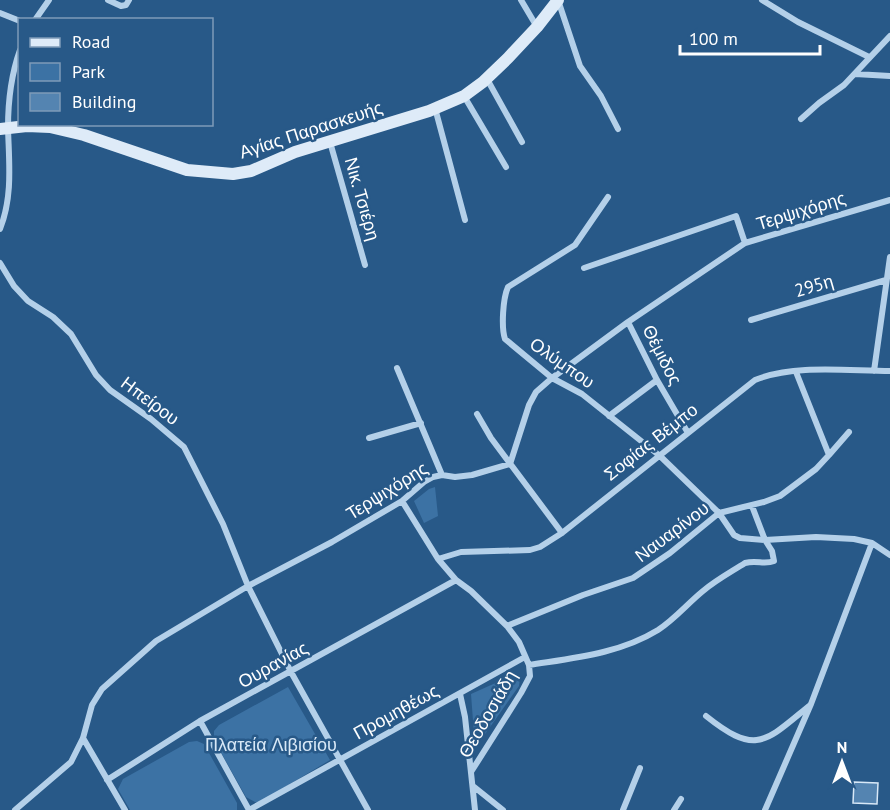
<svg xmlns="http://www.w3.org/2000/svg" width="890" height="810" font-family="'PT Sans',sans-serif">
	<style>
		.green { fill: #3c72a4 }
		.building { fill: #5484b1; stroke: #d8e8f7; stroke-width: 1.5 }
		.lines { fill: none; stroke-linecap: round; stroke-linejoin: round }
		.street { stroke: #b4d0e9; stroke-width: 6 }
		.secondary { stroke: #deebf8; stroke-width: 12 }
		.labels { text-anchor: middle; stroke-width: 5; stroke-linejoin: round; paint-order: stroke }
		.street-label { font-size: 18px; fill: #fff; stroke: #285988 }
		.park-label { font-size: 18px; fill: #d8e8f7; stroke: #285988 }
	</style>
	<rect width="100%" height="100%" fill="#285988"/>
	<!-- green -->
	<path class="green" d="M 435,487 L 438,516 L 424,523 L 414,501 L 429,489 Z
		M 511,676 L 516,675 L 520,678 L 519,686 L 483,737 L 474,734 L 471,694 Z
		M 288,687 L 330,760 L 260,802 L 255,802 L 246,797 L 214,740 L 214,731 L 219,725 Z
		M 197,741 L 204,744 L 237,803 L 237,810 L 130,810 L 118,789 L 123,779 L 189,742 Z"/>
	<!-- building -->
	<path class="building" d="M 854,782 L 878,783 L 877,804 L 853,803 Z"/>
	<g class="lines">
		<!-- street -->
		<path class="street" d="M 108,0 L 121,6 L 126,5 L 129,0
			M 521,0 L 537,27
			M 558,0 L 580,66 L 601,96 L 618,129
			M 762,0 L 798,22 L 869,57
			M 0,13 L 20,21
			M 35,20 L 49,0
			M 855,74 L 890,76
			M 487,79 L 522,142
			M 464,96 L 506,167
			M 435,108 L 465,220
			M 801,119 L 819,103 L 844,85 L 890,36
			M 330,142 L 365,265
			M 608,197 L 575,245 L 508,287 C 503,298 501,327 505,339 L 552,378 L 582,394 L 660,456 L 719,513 L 734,535 L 740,538 L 765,540 L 816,537 L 854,539 L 872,543 L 890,555
			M 0,229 C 13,196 9,163 8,128 C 8,102 11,75 20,50
			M 0,263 L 14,286 L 28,301 L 53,317 L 71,334 L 96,375 L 110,390 L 151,419 L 184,447 L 223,524 L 248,586 L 291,672 L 368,810
			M 584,268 L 736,216 L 745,243
			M 751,320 L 886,280
			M 628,322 L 657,380 L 688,433
			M 397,368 L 442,475
			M 874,371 L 890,257
			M 477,414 L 491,438 L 562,533
			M 609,416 L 657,380
			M 369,438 L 421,423
			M 829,455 L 849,432
			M 402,501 L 438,559 L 456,580 L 471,591 L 507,626 L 519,642 L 529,665 L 530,676 L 521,693 L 471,772
			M 438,559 L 461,552 L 530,550 L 540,547 L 562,533 L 755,380 C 794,364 848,371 890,371
			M 507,626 L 583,595 L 633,578 L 670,553 L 719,513 L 764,502 L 780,496 L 816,469 L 829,455 L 796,372
			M 529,665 C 573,658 619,654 658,630 C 675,619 687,604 703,591 C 716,580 731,572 745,563 C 757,560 765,565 774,561 L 772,551 L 765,540 L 752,506
			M 460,694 L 465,717 L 475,810
			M 706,716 C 756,756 765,742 809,706
			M 200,721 L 249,810
			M 83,738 L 125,810
			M 107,780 L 200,721 L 456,580
			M 473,786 L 503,810
			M 15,810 L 71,762 L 83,738 L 92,705 L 102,689 L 156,641 L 248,586 L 332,542 L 402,501 L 424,482 L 433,477 L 442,475 L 455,477 L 472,475 L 510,464 L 529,405 L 536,392 L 552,378 L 628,322 L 745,243 L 890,200
			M 249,810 L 525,657
			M 623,810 L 640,768
			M 674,810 L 681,799
			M 765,810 L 811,704 L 872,543"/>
		<!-- secondary -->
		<path class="secondary" d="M 0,129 L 27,126 L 50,127 L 84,135 L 187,170 L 233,174 L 251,171 L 295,152 L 429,111 L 464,96 L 483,82 L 508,58 L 537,27 L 558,0"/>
	</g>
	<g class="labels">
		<!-- street labels -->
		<g class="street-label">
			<text transform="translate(311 130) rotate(-18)" y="6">Αγίας Παρασκευής</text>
			<text transform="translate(362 199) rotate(74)" y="6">Νικ. Τσιέρη</text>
			<text transform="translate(801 211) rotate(-17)" y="6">Τερψιχόρης</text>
			<text transform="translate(814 286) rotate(-16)" y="6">295η</text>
			<text transform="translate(662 355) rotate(63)" y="6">Θέμιδος</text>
			<text transform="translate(562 363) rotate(35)" y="6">Ολύμπου</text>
			<text transform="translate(150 401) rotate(37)" y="6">Ηπείρου</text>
			<text transform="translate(651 442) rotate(-38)" y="6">Σοφίας Βέμπο</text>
			<text transform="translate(387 491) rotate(-32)" y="6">Τερψιχόρης</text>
			<text transform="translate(672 532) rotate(-37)" y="6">Ναυαρίνου</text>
			<text transform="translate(273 665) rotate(-29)" y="6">Ουρανίας</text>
			<text transform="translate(396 712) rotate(-29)" y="6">Προμηθέως</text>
			<text transform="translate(488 714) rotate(-60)" y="6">Θεοδοσιάδη</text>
		</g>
		<!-- park labels -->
		<g class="park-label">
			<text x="271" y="751">Πλατεία Λιβισίου</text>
		</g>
	</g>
	<!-- legend -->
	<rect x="18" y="18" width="195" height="108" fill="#285988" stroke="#7e9bb8" stroke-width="1.5"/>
	<rect x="30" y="38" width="30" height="9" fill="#deebf8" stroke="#7e9bb8" stroke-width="1.5"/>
	<text x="72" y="48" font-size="18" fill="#ffffff">Road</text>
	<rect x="30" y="63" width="30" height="18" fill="#3c72a4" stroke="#7e9bb8" stroke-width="1.5"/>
	<text x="72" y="78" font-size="18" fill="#ffffff">Park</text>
	<rect x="30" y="93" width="30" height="18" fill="#5484b1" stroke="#7e9bb8" stroke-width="1.5"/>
	<text x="72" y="108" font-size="18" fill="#ffffff">Building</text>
	<!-- north arrow -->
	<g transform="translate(842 762)" stroke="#285988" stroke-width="4.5" paint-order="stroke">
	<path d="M0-4.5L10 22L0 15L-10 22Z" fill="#ffffff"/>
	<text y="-9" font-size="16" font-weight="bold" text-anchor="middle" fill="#ffffff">N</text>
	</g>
	<!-- scale -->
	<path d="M680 45v9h140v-9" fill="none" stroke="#ffffff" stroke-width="3"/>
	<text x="689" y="45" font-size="18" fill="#ffffff" stroke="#285988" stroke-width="4.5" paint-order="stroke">100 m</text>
</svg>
